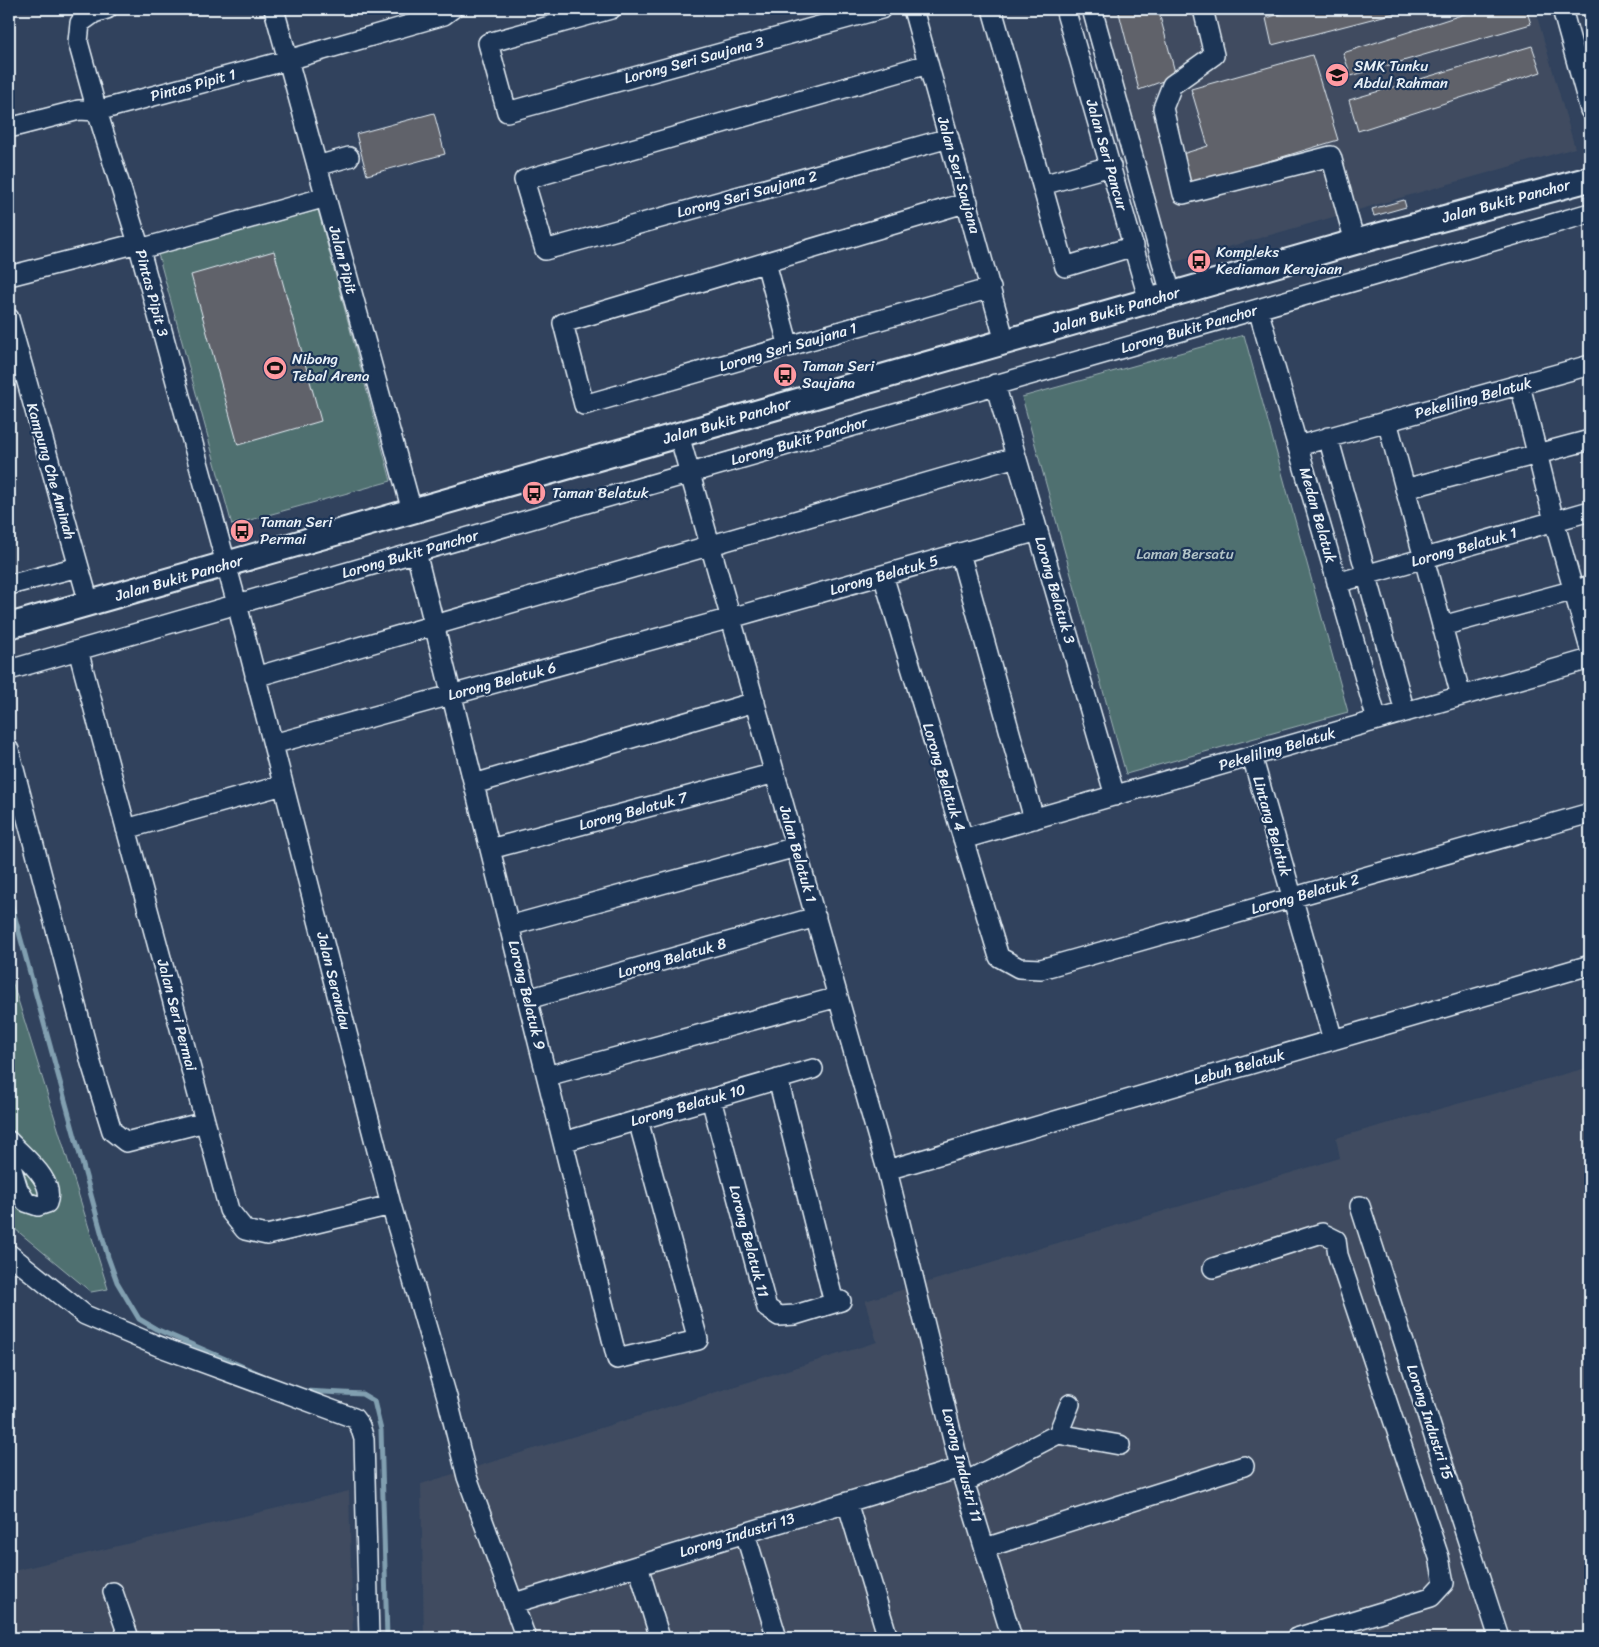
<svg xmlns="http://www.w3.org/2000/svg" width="1599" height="1647" font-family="Sriracha,sans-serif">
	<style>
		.built { fill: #3f4c61 }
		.green { fill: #507070; stroke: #9cb0b4 }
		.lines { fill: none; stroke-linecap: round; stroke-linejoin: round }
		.stream { stroke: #819fb0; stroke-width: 5 }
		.building { fill: #60626a; stroke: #e8f1f8 }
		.minor-casing { stroke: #e8f1f8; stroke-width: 22 }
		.major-casing { stroke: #e8f1f8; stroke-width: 28 }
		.minor { stroke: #1d3557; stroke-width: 19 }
		.major { stroke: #1d3557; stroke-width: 24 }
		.labels { text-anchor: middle; stroke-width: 4.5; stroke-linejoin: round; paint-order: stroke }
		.street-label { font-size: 15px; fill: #e8f1f8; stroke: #1d3557 }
		.poi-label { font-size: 15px; fill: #e8f1f8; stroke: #1d3557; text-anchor: start }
		.park-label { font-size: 15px; fill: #b3c4c8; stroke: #1d3557 }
	</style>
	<rect width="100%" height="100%" fill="#31425d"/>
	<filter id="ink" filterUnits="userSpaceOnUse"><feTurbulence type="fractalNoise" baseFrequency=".02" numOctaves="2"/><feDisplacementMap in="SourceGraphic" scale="10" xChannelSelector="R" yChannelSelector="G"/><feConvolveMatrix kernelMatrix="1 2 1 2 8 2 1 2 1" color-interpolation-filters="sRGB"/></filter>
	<g filter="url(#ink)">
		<!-- built -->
		<path class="built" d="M 1102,9 L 1535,9 L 1575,148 L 1172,263 Z
			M 1586,1068 L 1590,1081 L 1590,1638 L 424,1638 L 421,1484 L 877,1342 L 865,1301 L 1340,1158 L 1336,1138 Z
			M 349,1491 L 353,1638 L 9,1638 L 9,1572 Z"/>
		<!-- green -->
		<path class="green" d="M 318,210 L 391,481 L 232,525 L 158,254 Z
			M 1244,335 L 1348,712 L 1126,774 L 1022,397 Z
			M 9,971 L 108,1289 L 91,1292 L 9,1224 Z"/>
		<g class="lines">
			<!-- stream -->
			<path class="stream" d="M 9,896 L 108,1257 L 117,1282 L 139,1319 L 156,1329 L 262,1375
				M 305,1391 L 362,1394 L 374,1401 L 381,1430 L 387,1638"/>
		</g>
		<!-- building -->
		<path class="building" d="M 1118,9 L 1158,9 L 1176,76 L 1139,90 Z
			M 1298,9 L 1410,9 L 1272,45 L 1266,18 Z
			M 1480,9 L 1526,9 L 1531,24 L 1351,76 L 1343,53 Z
			M 1532,46 L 1541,72 L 1358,131 L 1349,100 Z
			M 1312,55 L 1338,140 L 1187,186 L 1179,155 L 1208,146 L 1191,89 Z
			M 434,113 L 445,154 L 367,175 L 356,134 Z
			M 1404,200 L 1406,207 L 1374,216 L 1372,209 Z
			M 274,251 L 321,421 L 238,445 L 191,275 Z"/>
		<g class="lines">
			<!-- minor casing -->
			<g class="minor-casing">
				<path id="minor" d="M 107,9 L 94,13 L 80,23 L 78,42 L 97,111 L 138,243 L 237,604 L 391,1205 L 447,1397 L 467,1477 L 526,1638
					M 274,9 L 412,511
					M 611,9 L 488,43 L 507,112 L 881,9
					M 913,9 L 1005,342
					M 992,9 L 1042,185
					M 1065,9 L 1149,301
					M 1092,9 L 1171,294
					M 1203,9 L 1214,55 L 1172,85 L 1163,108 L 1183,194 L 1331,156 L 1355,242
					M 1562,9 L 1590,110
					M 928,64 L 524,180 L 545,250 L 949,138
					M 9,128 L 79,110 L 97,111 L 288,60 L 444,15 L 452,9
					M 317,166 L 349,157
					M 1111,166 L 1042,185 L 1065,267 L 1134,246
					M 968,202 L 563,323 L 584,405 L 991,288
					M 140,249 L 326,197
					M 766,263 L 789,347
					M 9,276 L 138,243
					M 1258,309 L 1377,720
					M 9,318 L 89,603
					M 995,384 L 1115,796
					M 1520,385 L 1554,521 L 1590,649
					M 1387,421 L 1461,696
					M 679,435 L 887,1170 L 960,1468 L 1012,1638
					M 1328,437 L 1405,712
					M 1298,446 L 1590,365
					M 1405,489 L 1590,440
					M 416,552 L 617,1359 L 698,1340 L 638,1120
					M 960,553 L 1034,819
					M 883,575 L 999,957 L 1019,968 L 1041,969 L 1590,813
					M 1337,583 L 1590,511
					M 9,585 L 78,567
					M 1442,626 L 1590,586
					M 78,650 L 229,1210 L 245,1230 L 267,1235 L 391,1205
					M 9,670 L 1590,213
					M 255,677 L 1016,457
					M 273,744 L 731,618 L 1038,531
					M 9,750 L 91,1063 L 112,1131 L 126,1142 L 205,1122
					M 1252,756 L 1333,1040
					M 474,784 L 755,702
					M 126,829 L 283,785
					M 963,839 L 1590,659
					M 490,849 L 775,773
					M 509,926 L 796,847
					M 528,999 L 816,917
					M 547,1076 L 838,997
					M 778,1079 L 834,1303
					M 711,1099 L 767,1308 L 779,1316 L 795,1315 L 841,1301
					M 9,1141 C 23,1157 56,1180 47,1203 L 38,1206 L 26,1202 L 18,1189 L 9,1160
					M 563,1142 L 813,1069
					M 887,1170 L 1590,965
					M 1360,1206 L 1499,1638
					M 9,1254 L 85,1315 L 158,1346 L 354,1418 L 360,1426 L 364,1439 L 369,1638
					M 1213,1268 L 1322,1233 L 1336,1240 L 1338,1255 L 1439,1557 L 1444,1583 L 1431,1597 L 1296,1638
					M 1058,1434 L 1070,1404
					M 965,1482 L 1058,1434 L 1120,1445
					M 847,1502 L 888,1638
					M 745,1533 L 777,1638
					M 985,1548 L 1244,1466
					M 638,1566 L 660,1638
					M 113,1592 L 129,1638
					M 514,1603 L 960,1468"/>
			</g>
			<!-- major casing -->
			<g class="major-casing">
				<path id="major" d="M 9,626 L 1355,242 L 1590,179"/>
			</g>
			<!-- minor -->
			<use href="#minor" class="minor"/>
			<!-- major -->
			<use href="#major" class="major"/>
		</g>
	</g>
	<!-- icons -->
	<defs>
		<g id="school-disc" transform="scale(1.25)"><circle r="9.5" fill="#ff9aa2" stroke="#1d3557"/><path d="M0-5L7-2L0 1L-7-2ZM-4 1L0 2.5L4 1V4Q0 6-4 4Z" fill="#111"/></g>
		<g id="bus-disc" transform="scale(1.25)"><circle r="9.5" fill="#ff9aa2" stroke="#1d3557"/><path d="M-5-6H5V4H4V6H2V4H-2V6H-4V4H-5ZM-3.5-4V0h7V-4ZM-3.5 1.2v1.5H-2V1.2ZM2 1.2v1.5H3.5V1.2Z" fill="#111"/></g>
		<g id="stadium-disc" transform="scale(1.25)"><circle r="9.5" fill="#ff9aa2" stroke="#1d3557"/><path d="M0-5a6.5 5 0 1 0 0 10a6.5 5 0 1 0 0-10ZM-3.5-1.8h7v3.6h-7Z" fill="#111"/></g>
	</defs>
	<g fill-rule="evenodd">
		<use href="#school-disc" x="1337" y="75"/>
		<use href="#bus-disc" x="1199" y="261"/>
		<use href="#stadium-disc" x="275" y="368"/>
		<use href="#bus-disc" x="785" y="375"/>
		<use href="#bus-disc" x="534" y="493"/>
		<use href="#bus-disc" x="242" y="531"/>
	</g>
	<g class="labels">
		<!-- street labels -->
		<g class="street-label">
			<text transform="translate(694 60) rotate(-15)" y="5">Lorong Seri Saujana 3</text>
			<text transform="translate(193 85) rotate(-15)" y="5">Pintas Pipit 1</text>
			<text transform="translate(1107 155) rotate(74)" y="5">Jalan Seri Pancur</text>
			<text transform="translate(959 175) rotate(74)" y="5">Jalan Seri Saujana</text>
			<text transform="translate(747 194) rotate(-15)" y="5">Lorong Seri Saujana 2</text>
			<text transform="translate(1506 201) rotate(-15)" y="5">Jalan Bukit Panchor</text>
			<text transform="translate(343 260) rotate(75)" y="5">Jalan Pipit</text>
			<text transform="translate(152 293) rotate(75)" y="5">Pintas Pipit 3</text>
			<text transform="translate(1116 310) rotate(-16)" y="5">Jalan Bukit Panchor</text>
			<text transform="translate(1189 329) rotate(-16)" y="5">Lorong Bukit Panchor</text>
			<text transform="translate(788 347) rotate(-16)" y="5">Lorong Seri Saujana 1</text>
			<text transform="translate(1473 398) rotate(-15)" y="5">Pekeliling Belatuk</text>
			<text transform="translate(727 421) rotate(-16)" y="5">Jalan Bukit Panchor</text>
			<text transform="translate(799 441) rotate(-16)" y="5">Lorong Bukit Panchor</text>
			<text transform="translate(51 471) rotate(74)" y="5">Kampung Che Aminah</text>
			<text transform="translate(1318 515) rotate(74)" y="5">Medan Belatuk</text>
			<text transform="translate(1464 547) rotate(-16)" y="5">Lorong Belatuk 1</text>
			<text transform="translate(410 554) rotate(-16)" y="5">Lorong Bukit Panchor</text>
			<text transform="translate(884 575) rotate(-16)" y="5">Lorong Belatuk 5</text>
			<text transform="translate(179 578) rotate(-16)" y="5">Jalan Bukit Panchor</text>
			<text transform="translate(1055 590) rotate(74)" y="5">Lorong Belatuk 3</text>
			<text transform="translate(502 681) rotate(-15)" y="5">Lorong Belatuk 6</text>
			<text transform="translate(1277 749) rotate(-16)" y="5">Pekeliling Belatuk</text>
			<text transform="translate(944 777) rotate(73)" y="5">Lorong Belatuk 4</text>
			<text transform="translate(633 811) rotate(-15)" y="5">Lorong Belatuk 7</text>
			<text transform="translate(1272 826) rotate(74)" y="5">Lintang Belatuk</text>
			<text transform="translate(798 854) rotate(74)" y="5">Jalan Belatuk 1</text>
			<text transform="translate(1305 894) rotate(-16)" y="5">Lorong Belatuk 2</text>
			<text transform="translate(672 958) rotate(-16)" y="5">Lorong Belatuk 8</text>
			<text transform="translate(334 981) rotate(76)" y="5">Jalan Serandau</text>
			<text transform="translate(527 995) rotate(76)" y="5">Lorong Belatuk 9</text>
			<text transform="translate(177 1015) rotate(75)" y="5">Jalan Seri Permai</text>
			<text transform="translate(1239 1067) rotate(-16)" y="5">Lebuh Belatuk</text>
			<text transform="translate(688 1105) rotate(-16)" y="5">Lorong Belatuk 10</text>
			<text transform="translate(749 1241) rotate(75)" y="5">Lorong Belatuk 11</text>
			<text transform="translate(1430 1422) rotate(72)" y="5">Lorong Industri 15</text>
			<text transform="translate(962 1465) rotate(75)" y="5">Lorong Industri 11</text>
			<text transform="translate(737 1535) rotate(-17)" y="5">Lorong Industri 13</text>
		</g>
		<!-- poi labels -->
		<g class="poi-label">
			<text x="1354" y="71">SMK Tunku<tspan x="1354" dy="17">Abdul Rahman</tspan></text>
			<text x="1216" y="257">Kompleks<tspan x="1216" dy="17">Kediaman Kerajaan</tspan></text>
			<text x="292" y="364">Nibong<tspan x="292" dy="17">Tebal Arena</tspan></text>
			<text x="802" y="371">Taman Seri<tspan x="802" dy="17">Saujana</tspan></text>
			<text x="552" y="498">Taman Belatuk</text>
			<text x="260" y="527">Taman Seri<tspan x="260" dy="17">Permai</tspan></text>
		</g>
		<!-- park labels -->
		<g class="park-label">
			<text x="1185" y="559">Laman Bersatu</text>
		</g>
	</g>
	<!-- margin -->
	<rect width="1599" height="1647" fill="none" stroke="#1d3557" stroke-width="30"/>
	<rect x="15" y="15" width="1569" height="1617" fill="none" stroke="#e8f1f8" stroke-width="2" filter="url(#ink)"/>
</svg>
